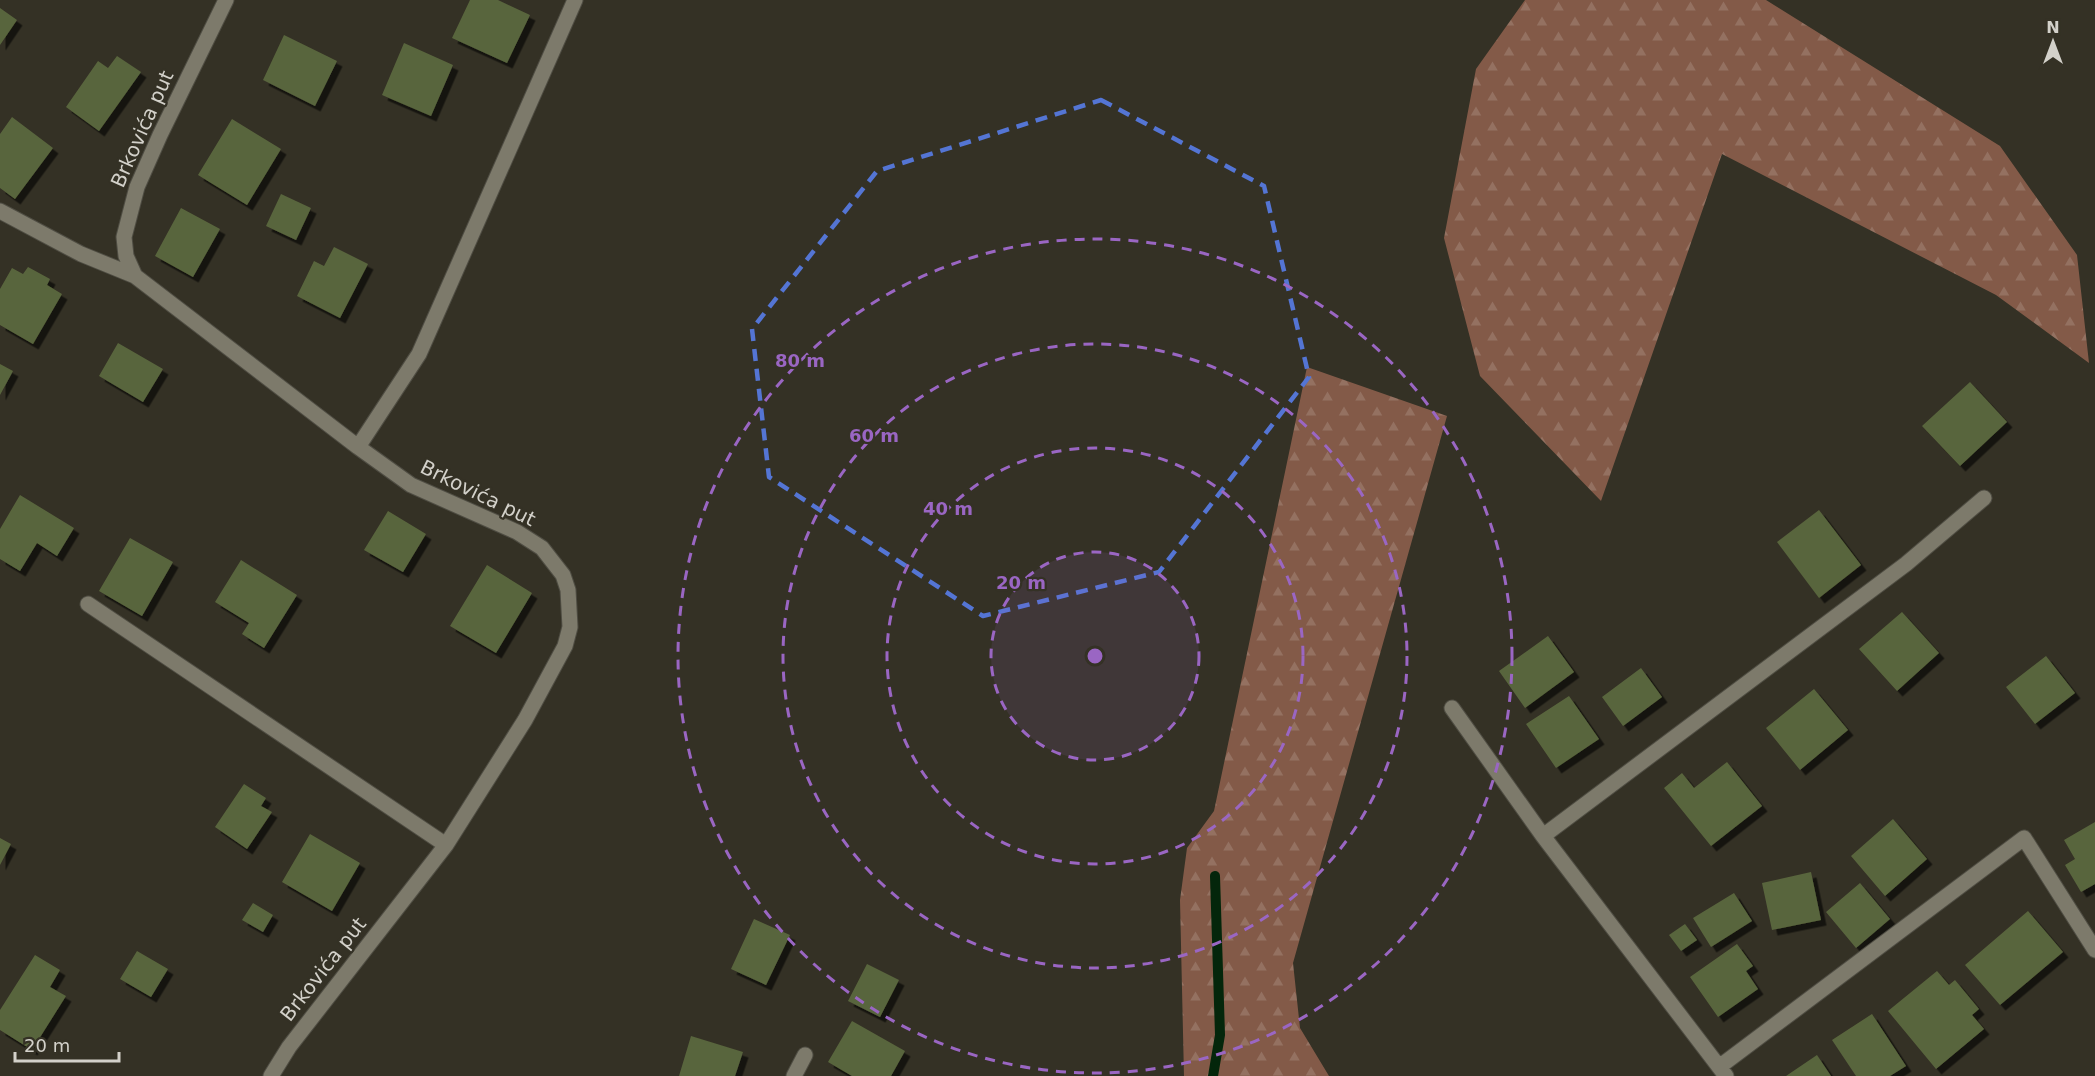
<svg xmlns="http://www.w3.org/2000/svg" width="2095" height="1076" font-family="'DejaVu Sans',sans-serif">
	<style>
		.forest { fill: url(#forest-firs) }
		.lines { fill: none; stroke-linecap: round; stroke-linejoin: round }
		.stream { stroke: #04260b; stroke-width: 10 }
		.building { fill: #59653d; filter: url(#shadow) }
		.service-casing { stroke: #4f4d43; stroke-width: 17 }
		.minor-casing { stroke: #4f4d43; stroke-width: 17 }
		.service { stroke: #7d7a6b; stroke-width: 15 }
		.minor { stroke: #7d7a6b; stroke-width: 15 }
		.marked { fill: none; stroke: #5475d4; stroke-width: 4.5; stroke-dasharray: 12 8; stroke-linejoin: round }
		.ring { fill: none; stroke: #9a66c3; stroke-width: 3; stroke-dasharray: 10 8 }
		.labels { text-anchor: middle; stroke-width: 4.5; stroke-linejoin: round; paint-order: stroke }
		.street-label { font-size: 20px; fill: #d3d1ca; stroke: #343125 }
		.centre { fill: #9a66c3; stroke: #343125; stroke-width: 3 }
		.ring-label { font-size: 18px; text-anchor: middle; font-weight: bold; fill: #9a66c3; stroke: #343125; stroke-width: 4.5; stroke-linejoin: round; paint-order: stroke }
	</style>
	<defs>
		<pattern id="forest-firs" width="22" height="20" patternUnits="userSpaceOnUse" patternTransform="scale(1.5)"><rect width="22" height="20" fill="#835a48"/><path d="M5 1l3.5 6h-7zM16 11l3.5 6h-7z" fill="#947161"/></pattern>
		<filter id="shadow"><feDropShadow dx="5.5" dy="5.5" stdDeviation="0" flood-color="#0009"/></filter>
	</defs>
	<rect width="100%" height="100%" fill="#343125"/>
	<!-- forest -->
	<path class="forest" d="M 1525,0 L 1766,0 L 2000,146 L 2077,255 L 2089,363 L 1996,295 L 1722,154 L 1601,501 L 1480,376 L 1444,238 L 1476,69 Z
		M 1307,367 L 1447,416 L 1293,963 L 1300,1028 L 1329,1076 L 1184,1076 L 1180,900 L 1187,848 L 1214,811 Z"/>
	<g class="lines">
		<!-- stream -->
		<path class="stream" d="M 1213,1076 L 1220,1035 L 1215,876"/>
	</g>
	<!-- building -->
	<path class="building" d="M 470,0 L 498,0 L 530,15 L 507,63 L 452,38 Z
		M 0,8 L 17,20 L 0,45 Z
		M 284,35 L 337,61 L 315,106 L 263,80 Z
		M 404,43 L 453,65 L 431,116 L 382,95 Z
		M 117,56 L 141,72 L 99,131 L 66,107 L 98,61 L 108,68 Z
		M 12,117 L 53,148 L 15,199 L 0,188 L 0,134 Z
		M 232,119 L 281,149 L 247,205 L 198,175 Z
		M 281,194 L 311,208 L 296,240 L 266,226 Z
		M 181,208 L 220,229 L 193,277 L 155,256 Z
		M 334,247 L 368,264 L 340,318 L 297,296 L 314,261 L 324,266 Z
		M 28,267 L 50,279 L 47,285 L 62,294 L 33,344 L 0,325 L 0,289 L 12,268 L 23,274 Z
		M 118,343 L 163,369 L 143,402 L 99,376 Z
		M 0,364 L 13,371 L 0,395 Z
		M 1970,382 L 2007,422 L 1960,466 L 1922,426 Z
		M 20,495 L 74,528 L 57,556 L 37,543 L 20,571 L 0,559 L 0,529 Z
		M 1819,510 L 1861,565 L 1819,598 L 1777,542 Z
		M 388,511 L 426,534 L 403,572 L 364,550 Z
		M 130,538 L 173,562 L 142,616 L 99,591 Z
		M 241,560 L 297,595 L 264,648 L 242,634 L 249,623 L 215,602 Z
		M 487,565 L 532,593 L 496,653 L 450,626 Z
		M 1902,612 L 1939,653 L 1897,691 L 1859,649 Z
		M 1548,636 L 1574,672 L 1525,708 L 1499,671 Z
		M 2046,656 L 2075,693 L 2035,724 L 2006,687 Z
		M 1641,668 L 1662,697 L 1623,726 L 1602,697 Z
		M 1814,689 L 1848,730 L 1800,770 L 1766,728 Z
		M 1569,696 L 1599,739 L 1556,768 L 1526,724 Z
		M 1727,762 L 1762,806 L 1711,846 L 1664,788 L 1682,773 L 1694,788 Z
		M 244,784 L 266,798 L 261,806 L 272,812 L 247,849 L 215,827 Z
		M 1893,819 L 1927,859 L 1885,896 L 1851,856 Z
		M 2095,822 L 2095,884 L 2081,892 L 2065,865 L 2075,859 L 2064,840 Z
		M 310,834 L 360,863 L 332,911 L 282,882 Z
		M 0,838 L 11,844 L 0,865 Z
		M 1811,872 L 1821,920 L 1772,930 L 1762,883 Z
		M 1860,883 L 1890,919 L 1856,948 L 1826,912 Z
		M 1734,893 L 1752,921 L 1711,947 L 1693,918 Z
		M 253,903 L 273,915 L 263,932 L 242,920 Z
		M 2028,911 L 2063,952 L 2000,1005 L 1965,965 Z
		M 754,919 L 790,935 L 766,985 L 731,969 Z
		M 1685,924 L 1697,940 L 1681,951 L 1669,935 Z
		M 1737,944 L 1753,966 L 1746,971 L 1758,989 L 1718,1017 L 1690,977 Z
		M 137,951 L 168,969 L 151,997 L 120,979 Z
		M 35,955 L 60,970 L 50,987 L 66,996 L 32,1050 L 0,1030 L 0,1010 Z
		M 867,964 L 899,980 L 880,1017 L 848,1001 Z
		M 1937,971 L 1949,985 L 1955,980 L 1979,1009 L 1972,1015 L 1984,1029 L 1936,1069 L 1888,1011 Z
		M 1872,1014 L 1906,1066 L 1890,1076 L 1856,1076 L 1832,1040 Z
		M 852,1021 L 905,1051 L 891,1076 L 852,1076 L 828,1062 Z
		M 691,1036 L 743,1052 L 735,1076 L 679,1076 Z
		M 1817,1055 L 1831,1076 L 1786,1076 Z"/>
	<g class="lines">
		<!-- service casing -->
		<g class="service-casing">
			<path id="service" d="M 794,1076 L 805,1055"/>
		</g>
		<!-- minor casing -->
		<g class="minor-casing">
			<path id="minor" d="M 226,0 L 160,135 L 137,187 L 124,237 L 126,256 L 135,276 L 358,447 L 411,485 L 517,532 L 542,548 L 563,575 L 568,590 L 570,627 L 565,646 L 525,720 L 446,845 L 289,1047 L 271,1076
				M 0,211 L 81,254 L 135,276
				M 358,447 L 419,354 L 575,0
				M 88,604 L 446,845
				M 1452,708 L 1543,836 L 1726,1076
				M 1543,836 L 1906,564 L 1984,498
				M 1719,1067 L 2024,838 L 2095,950"/>
		</g>
		<!-- service -->
		<use href="#service" class="service"/>
		<!-- minor -->
		<use href="#minor" class="minor"/>
	</g>
	<!-- marked area -->
	<path class="marked" d="M 1101,100 L 1264,186 L 1309,377 L 1159,572 L 983,616 L 769,477 L 752,329 L 877,171 Z"/>
	<!-- distance rings -->
	<circle cx="1095" cy="656" r="104" fill="#9a66c3" fill-opacity=".12"/>
	<g class="ring">
		<circle cx="1095" cy="656" r="104"/>
		<circle cx="1095" cy="656" r="208"/>
		<circle cx="1095" cy="656" r="312"/>
		<circle cx="1095" cy="656" r="417"/>
	</g>
	<g class="labels">
		<!-- street labels -->
		<g class="street-label">
			<text transform="translate(142 129) rotate(-66)" y="7">Brkovića put</text>
			<text transform="translate(478 493) rotate(26)" y="7">Brkovića put</text>
			<text transform="translate(323 969) rotate(-52)" y="7">Brkovića put</text>
		</g>
	</g>
	<circle cx="1095" cy="656" r="9" class="centre"/>
	<g class="ring-label">
		<text x="800" y="367">80 m</text>
		<text x="874" y="442">60 m</text>
		<text x="948" y="515">40 m</text>
		<text x="1021" y="589">20 m</text>
	</g>
	<!-- north arrow -->
	<g transform="translate(2053 42)" stroke="#343125" stroke-width="4.5" paint-order="stroke">
	<path d="M0-4.5L10 22L0 15L-10 22Z" fill="#d3d1ca"/>
	<text y="-9" font-size="16" font-weight="bold" text-anchor="middle" fill="#d3d1ca">N</text>
	</g>
	<!-- scale -->
	<path d="M15 1052v9h104v-9" fill="none" stroke="#d3d1ca" stroke-width="3"/>
	<text x="24" y="1052" font-size="18" fill="#d3d1ca" stroke="#343125" stroke-width="4.5" paint-order="stroke">20 m</text>
</svg>
